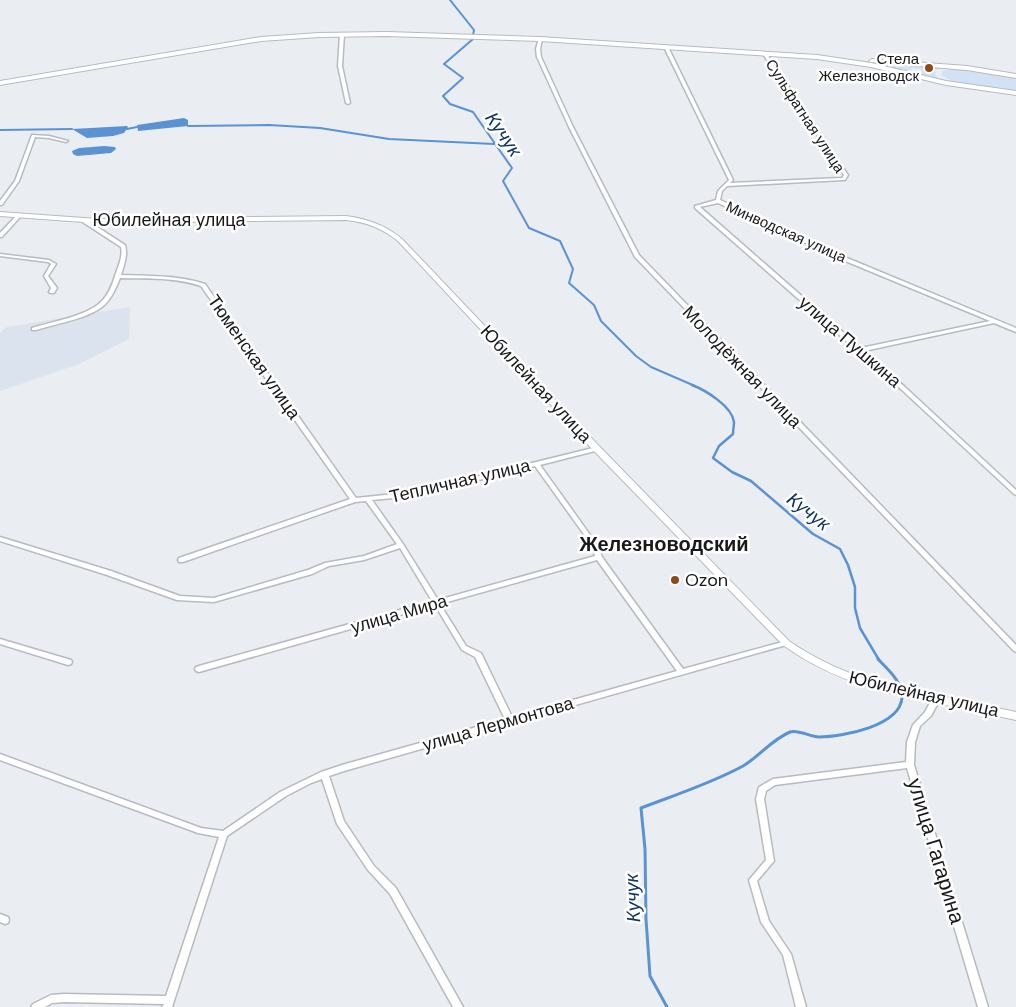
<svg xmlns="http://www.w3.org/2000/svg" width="1016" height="1007" font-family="'DM Sans',sans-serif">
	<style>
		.built { fill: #dbe3ee }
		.green { fill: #d1e2f6 }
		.water { fill: #5b92d2 }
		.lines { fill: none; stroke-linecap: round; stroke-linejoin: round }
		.stream-far2 { stroke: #5b92d2; stroke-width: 2 }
		.stream-far1 { stroke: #5b92d2; stroke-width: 2.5 }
		.stream { stroke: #5b92d2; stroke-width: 3 }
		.street-casing { stroke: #b7bbbf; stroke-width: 3 }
		.secondary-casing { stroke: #b7bbbf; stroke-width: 2 }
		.street { fill: #fff; fill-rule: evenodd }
		.secondary { fill: #fff; fill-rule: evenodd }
		.poi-dot { fill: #8d4b18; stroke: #fff; stroke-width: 2 }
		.labels { text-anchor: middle; stroke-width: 5; stroke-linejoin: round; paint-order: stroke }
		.far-poi-label { font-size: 15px; fill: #18191b; stroke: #fff; text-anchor: end }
		.far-street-label { font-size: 15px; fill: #18191b; stroke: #fff }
		.street-label { font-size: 18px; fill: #18191b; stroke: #fff }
		.poi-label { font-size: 18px; fill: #18191b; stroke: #fff; text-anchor: start }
		.water-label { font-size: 19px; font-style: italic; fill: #103660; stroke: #fff }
		.quarter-label { font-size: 20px; font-weight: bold; fill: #18191b; stroke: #fff }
		.near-street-label { font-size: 21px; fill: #18191b; stroke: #fff }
	</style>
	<rect width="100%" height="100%" fill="#eaeef3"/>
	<!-- built -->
	<path class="built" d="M 130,307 L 129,339 L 79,364 L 0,391 L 0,333 L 7,327 Z"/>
	<!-- green -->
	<path class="green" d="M 870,63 L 946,67 L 936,70 L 925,67 L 926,70 L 911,68 L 912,70 L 935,71 L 936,76 L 940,80 Z
		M 953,69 L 1016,78 L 1016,92 L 952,81 L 941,75 L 943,71 Z"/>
	<!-- water -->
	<path class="water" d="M 184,118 L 188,120 L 188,126 L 138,131 L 137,125 Z
		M 127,126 L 128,127 L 124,133 L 113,136 L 87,138 L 72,129 Z
		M 104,146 L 115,147 L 116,149 L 111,153 L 77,156 L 73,154 L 72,151 L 79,148 Z"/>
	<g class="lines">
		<!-- stream-far2 -->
		<path class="stream-far2" d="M 450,0 L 474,30 L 473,35
			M 473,39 L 444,64 L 463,78 L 443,96 L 450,104 L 473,112 L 512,168 L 503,181 L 529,228 L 560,241 L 573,269 L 569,283 L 594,305 L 601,321 L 636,356 L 651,367 L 695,386
			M 188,126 L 269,125 L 320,128 L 389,139 L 494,144
			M 127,129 L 137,127
			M 0,130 L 72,129"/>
		<!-- stream-far1 -->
		<path class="stream-far1" d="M 692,385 C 705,390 732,406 734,422 C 734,425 733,430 733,434 L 719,446 L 713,458 L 732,472 L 751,481 L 813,534 L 840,549 L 848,565 L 855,587 L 855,608 L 860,628 L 879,660"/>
		<!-- stream -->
		<path class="stream" d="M 667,1007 L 650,976 L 646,919 L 645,849 L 641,808 C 675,795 712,783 743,766 C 760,756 771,740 790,732 C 798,729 810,737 819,737 C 842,737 901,726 902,697 C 902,681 888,670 878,659"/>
		<!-- street casing -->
		<g class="street-casing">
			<path id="street" d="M 342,33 L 344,34 L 342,66 L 350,103 L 348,104 L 346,103 L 338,66 L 340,34 Z
				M 539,38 L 542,39 L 540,49 L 541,57 L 573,127 L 639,255 L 1016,645 L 1016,652 L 1014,651 L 635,257 L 569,127 L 537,57 L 536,49 Z
				M 665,46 L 668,47 L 733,180 L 730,183 L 842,178 L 844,175 L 763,54 L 765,53 L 767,54 L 848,175 L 845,180 L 843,180 L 727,186 L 722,191 L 720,200 L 847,258 L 1016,328 L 1016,332 L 994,323 L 864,351 L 906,388 L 1016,490 L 1016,495 L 1014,494 L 902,390 L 695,208 L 695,206 L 716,200 L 718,191 L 729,180 L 664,47 ZM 718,203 L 843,260 L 990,321 L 861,348 L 700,207 Z
				M 32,135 L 49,136 L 68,141 L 66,142 L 49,138 L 35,137 L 19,181 L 2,205 L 0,205 L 0,201 L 15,181 Z
				M 17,215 L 19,215 L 21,216 L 2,237 L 0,237 L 0,233 Z
				M 81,219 L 85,219 L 125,245 C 128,255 124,265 121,275 C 149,276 177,275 205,284 L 356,498 L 414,492 L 597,447 L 599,448 L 600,449 L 599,450 L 540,465 L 598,546 L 602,557 L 683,669 L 786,641 L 788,641 L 790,643 L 788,645 L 786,645 L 344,771 L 329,776 L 344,821 L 374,866 L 396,888 L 463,1007 L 453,1007 L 390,894 L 368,870 L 337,824 L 322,779 L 311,783 L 286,796 L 227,836 L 172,1007 L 162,1007 L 164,1004 L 64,1002 L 52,1003 L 45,1007 L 31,1007 L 33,1004 L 51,995 L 64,994 L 166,996 L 219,837 L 198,833 L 0,760 L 0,754 L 201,828 L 223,831 L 280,792 L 321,772 L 342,765 L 505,719 L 475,657 L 462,650 L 435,605 L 199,672 L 196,671 L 195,669 L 196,667 L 199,666 L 432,601 L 400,548 L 364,560 L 329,566 L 312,574 L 214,602 L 177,600 L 107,575 L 0,541 L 0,537 L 111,571 L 180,596 L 214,598 L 308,570 L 325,563 L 364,556 L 397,544 L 366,501 L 355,502 L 183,562 L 179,562 L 178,560 L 179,558 L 350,499 L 201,286 C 175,277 147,279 120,278 C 116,288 111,300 102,307 C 86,319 55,324 36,330 L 32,330 L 32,328 C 51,322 88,316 102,301 C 109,294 113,283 116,273 C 119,264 123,256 121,247 L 81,221 ZM 535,466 L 593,547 L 595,556 L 438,600 L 403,544 L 372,500 L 414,496 ZM 597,560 L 677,671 L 512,717 L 481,653 L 466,646 L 440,604 Z
				M 0,254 L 49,260 L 56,264 L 48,276 L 57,288 L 54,293 L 50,293 L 49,292 L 51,288 L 44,276 L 51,264 L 48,262 L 0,256 Z
				M 0,639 L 71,660 L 72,662 L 71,664 L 68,665 L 0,644 Z
				M 936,696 L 939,697 L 940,699 L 931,716 L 920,726 L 915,742 L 914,765 L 988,1007 L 978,1007 L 907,768 L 775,785 L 766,791 L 764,799 L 774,861 L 757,881 L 769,921 L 791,954 L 806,1007 L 796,1007 L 783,955 L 761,922 L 749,880 L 766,860 L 756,799 L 759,787 L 773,779 L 906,762 L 907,742 L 913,725 L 925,712 L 933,697 Z
				M 0,914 L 8,917 L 9,920 L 8,923 L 5,924 L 0,922 Z"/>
		</g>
		<!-- secondary casing -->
		<g class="secondary-casing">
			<path id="secondary" d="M 387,32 L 540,37 L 817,55 L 871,63 L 946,81 L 1016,91 L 1016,95 L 946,85 L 871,67 L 817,59 L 540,41 L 387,36 L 319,37 L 261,41 L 0,85 L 0,81 L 261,37 L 319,33 Z
				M 872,59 L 967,66 L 1016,74 L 1016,78 L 967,70 L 870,62 L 869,61 Z
				M 0,212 L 98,219 L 346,216 C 368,219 385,225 402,239 L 600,447 L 789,641 C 817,660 847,674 880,683 L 1016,712 L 1016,720 L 880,691 C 845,680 813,667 783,645 L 594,451 L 398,241 C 382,228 366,222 346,220 L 98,223 L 0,216 Z"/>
		</g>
		<!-- street -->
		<use href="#street" class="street"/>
		<!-- secondary -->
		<use href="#secondary" class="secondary"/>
	</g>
	<!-- markers -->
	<g class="poi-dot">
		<circle cx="929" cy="68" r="5"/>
		<circle cx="675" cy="580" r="5"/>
	</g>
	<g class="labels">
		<!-- far-poi labels -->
		<g class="far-poi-label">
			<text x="919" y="64">Стела<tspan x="919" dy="17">Железноводск</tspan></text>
		</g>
		<!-- far-street labels -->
		<g class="far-street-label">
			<text transform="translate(805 116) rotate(57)" y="5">Сульфатная улица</text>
			<text transform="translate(786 232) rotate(24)" y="5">Минводская улица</text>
		</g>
		<!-- street labels -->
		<g class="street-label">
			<text x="169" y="226">Юбилейная улица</text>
			<text transform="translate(850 342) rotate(41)" y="6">улица Пушкина</text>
			<text transform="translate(254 357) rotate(55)" y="6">Тюменская улица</text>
			<text transform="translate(742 367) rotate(46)" y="6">Молодёжная улица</text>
			<text transform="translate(536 384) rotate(47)" y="6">Юбилейная улица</text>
			<text transform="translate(460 481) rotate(-13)" y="6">Тепличная улица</text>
			<text transform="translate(399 614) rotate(-16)" y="6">улица Мира</text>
			<text transform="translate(924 694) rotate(13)" y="6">Юбилейная улица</text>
			<text transform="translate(498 724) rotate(-16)" y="6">улица Лермонтова</text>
		</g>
		<!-- poi labels -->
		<g class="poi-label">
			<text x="685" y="586">Ozon</text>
		</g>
		<!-- water labels -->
		<g class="water-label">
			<text transform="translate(504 134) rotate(56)" y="7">Кучук</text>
			<text transform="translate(809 511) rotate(38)" y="7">Кучук</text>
			<text transform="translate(632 898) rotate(-93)" y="7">Кучук</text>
		</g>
		<!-- quarter labels -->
		<g class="quarter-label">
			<text x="664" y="551">Железноводский</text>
		</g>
		<!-- near-street labels -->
		<g class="near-street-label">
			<text transform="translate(936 851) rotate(73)" y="7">улица Гагарина</text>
		</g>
	</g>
</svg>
